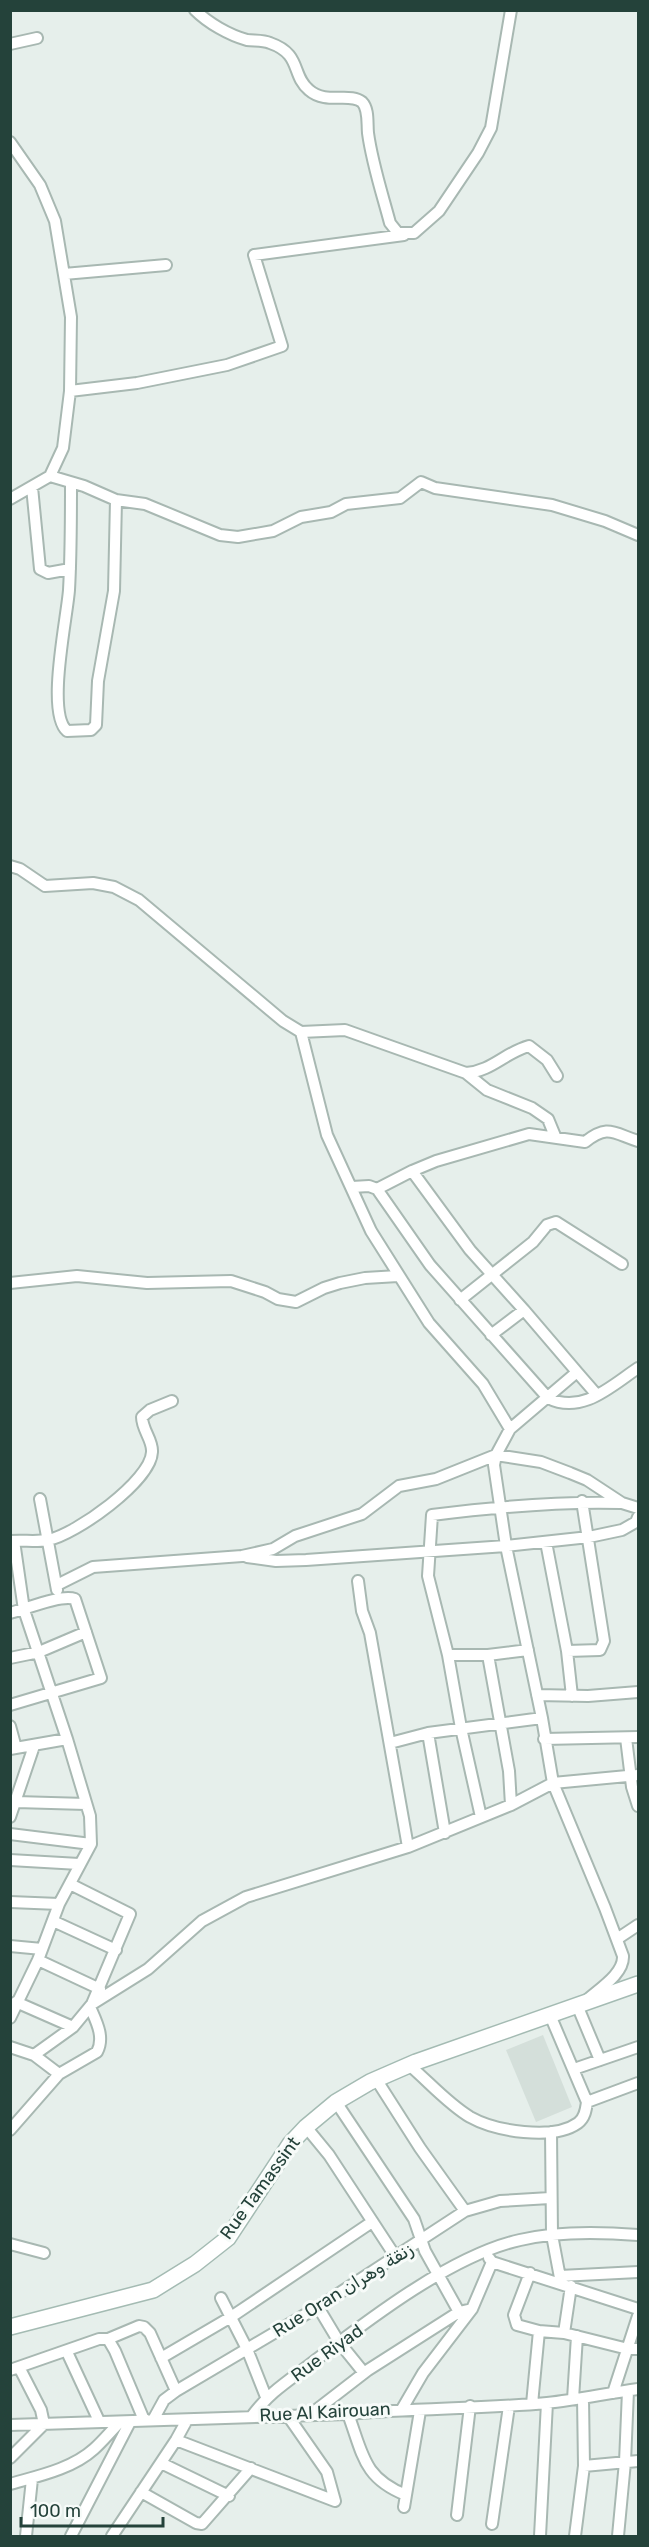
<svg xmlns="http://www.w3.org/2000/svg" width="649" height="2547" font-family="Rubik,Vazirmatn,sans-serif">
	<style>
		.built { fill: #d4dfda }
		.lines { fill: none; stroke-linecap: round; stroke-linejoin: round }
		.minor-casing { stroke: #a8b8b2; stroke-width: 14 }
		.secondary-casing { stroke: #a4bbb3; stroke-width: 18 }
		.minor { stroke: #fff; stroke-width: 10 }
		.secondary { stroke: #fff; stroke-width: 15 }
		.labels { text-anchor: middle; stroke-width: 6; stroke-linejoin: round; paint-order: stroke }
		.street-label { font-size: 18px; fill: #24423a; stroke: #f7fbf9 }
	</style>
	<rect width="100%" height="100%" fill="#e6efeb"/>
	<!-- built -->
	<path class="built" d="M 543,2035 L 572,2107 L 536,2122 L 506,2050 Z"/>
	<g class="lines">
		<!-- minor casing -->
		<g class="minor-casing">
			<path id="minor" d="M 195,10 C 208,23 229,35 247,40 C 254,41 263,40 270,43 C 302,54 291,75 309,90 C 326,105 350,92 362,102 C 369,109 367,123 368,133 C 372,163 382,193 390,223 L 398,233 L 414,233 L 439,211 L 478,153 L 491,128 L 511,10
				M 10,44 L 37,38
				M 10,142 L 40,185 L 55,221 L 71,317 L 70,391 L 63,448 L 50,476 L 10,499
				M 64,274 L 166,265
				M 70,391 L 137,383 L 227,365 L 282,346 L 254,255 L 404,235
				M 50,476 L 84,486 L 116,500 L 145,504 L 220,535 L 238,537 L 273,531 L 301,517 L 331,512 L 346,504 L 400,498 L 421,482 L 435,488 L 552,505 L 605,521 L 638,535
				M 71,484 C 71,519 71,555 69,590 C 67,618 46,713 67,731 L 91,730 L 96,725 L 98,681 L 114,591 L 116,500
				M 32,487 L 40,569 L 48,573 L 70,569
				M 10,866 L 20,869 L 45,886 L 93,883 L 114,887 L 139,900 L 283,1021 L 301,1032 L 327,1135 L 371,1231 L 429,1323 L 483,1384 L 510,1429
				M 301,1032 L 345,1030 L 466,1073 C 492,1071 504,1053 529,1046 L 547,1060 L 557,1076
				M 466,1073 L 487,1090 L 532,1108 L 548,1119 L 555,1136
				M 412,1171 L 436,1161 L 529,1134 L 585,1142 C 608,1124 613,1133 638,1141
				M 352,1187 L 369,1186 L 377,1189 L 430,1265 L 548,1398 C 582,1415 611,1386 638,1368
				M 377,1189 L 412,1171 L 470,1250 L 524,1310
				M 10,1283 L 77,1276 L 147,1283 L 231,1281 L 265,1292 L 278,1299 L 296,1302 L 324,1288 L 340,1283 L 365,1278 L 398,1276
				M 460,1300 L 533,1242 L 547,1225 L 556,1222 L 622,1264
				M 491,1335 L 524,1310 L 577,1372 L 510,1429 L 496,1455 L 494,1465 L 506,1546 L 542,1718 L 553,1783 L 605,1908 L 623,1956 C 624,1974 599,1989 587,2000
				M 577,1372 L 597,1395
				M 40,1499 L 57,1590
				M 10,1541 C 23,1540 36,1542 48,1540 C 75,1535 151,1481 152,1452 C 153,1440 142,1430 142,1417 L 150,1410 L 172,1401
				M 546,1542 L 567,1651 L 572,1696
				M 247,1557 L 276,1561 L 306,1560 L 506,1546 L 589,1537 L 622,1530 L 636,1522 L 638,1517
				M 358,1581 L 362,1611 L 370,1633 L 408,1847
				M 57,1585 L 93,1567 L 242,1556 L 273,1549 L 295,1536 L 362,1514 L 399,1486 L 436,1479 L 496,1455 L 541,1462 L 570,1473 L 587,1480 L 622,1503 L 638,1508
				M 10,1613 C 26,1609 61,1594 75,1599 L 101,1678 L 10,1705
				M 567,1651 L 600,1650 L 604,1641 L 582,1501
				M 448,1655 L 488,1655 L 528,1650
				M 488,1655 L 509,1771 L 511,1805
				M 10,1658 L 39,1652 L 86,1632
				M 537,1695 L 588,1696 L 638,1692
				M 10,1726 L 16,1748
				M 428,1733 L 445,1833
				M 626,1738 L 632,1787 L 638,1806
				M 544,1739 L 638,1737
				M 390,1743 L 428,1733 L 542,1718
				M 10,1749 L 67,1739
				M 16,1802 L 86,1804
				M 10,1817 L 34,1746
				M 481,1817 L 461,1728 L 448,1655 L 428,1576 L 432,1515 C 495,1507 558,1501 621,1503
				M 10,1834 L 91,1844
				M 10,1860 L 79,1864
				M 10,1902 L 59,1904
				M 53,1921 L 116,1950
				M 617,1939 L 638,1925
				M 10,1946 L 42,1949
				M 38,1960 L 100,1989
				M 16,2002 L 73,2027
				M 92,2004 L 148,1969 L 202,1921 L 246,1897 L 408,1847 L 511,1805 L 553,1783 L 638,1775
				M 577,2005 L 600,2060
				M 10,2018 L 38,1960 L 59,1904 L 91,1844 L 90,1816 L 67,1739 L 24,1610 L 14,1541
				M 10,2047 L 34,2055 L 59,2074
				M 34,2055 L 73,2027 L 92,2004 L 130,1914 L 70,1884
				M 409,2065 C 428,2081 448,2104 470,2117 C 495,2131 553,2141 578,2123 C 585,2118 586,2109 587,2102 L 550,2015
				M 574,2069 L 638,2047
				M 376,2079 L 420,2148 L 465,2211
				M 336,2102 L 414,2219 L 425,2251 L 459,2312
				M 587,2102 L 638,2083
				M 306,2127 L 329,2155 L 395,2256
				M 10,2130 L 59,2074 L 97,2052 C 105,2037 96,2021 90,2007
				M 551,2132 L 552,2235 L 561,2283
				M 10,2244 L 44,2253
				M 489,2258 L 492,2262 L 638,2309
				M 530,2273 L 514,2315 L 517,2325 L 539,2331 L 564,2333 L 628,2349 L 638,2349
				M 560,2276 L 638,2272
				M 221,2298 L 247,2349 L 266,2397
				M 318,2307 L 339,2342 L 364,2373
				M 564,2333 L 571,2286
				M 108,2339 L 139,2326 L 144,2327 L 150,2333 L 176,2391
				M 67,2352 L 99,2421
				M 161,2358 L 231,2317 L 372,2222
				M 19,2367 L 41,2410 L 44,2424
				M 10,2370 L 99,2339 L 108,2339 L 115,2351 L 144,2420
				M 613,2393 L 638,2316
				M 573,2399 L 577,2336
				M 532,2404 L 539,2331
				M 402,2409 L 423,2373 L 472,2309 L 492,2262
				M 311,2414 L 368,2370 L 459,2312 L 472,2309
				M 348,2414 C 363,2454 363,2478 406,2495
				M 252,2416 C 271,2390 292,2379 317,2359 C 372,2317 453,2255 520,2240 C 557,2231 601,2232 638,2235
				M 288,2416 L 327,2472 L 335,2501
				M 153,2420 L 164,2400 L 176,2391 L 318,2307 L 465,2211 L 500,2201 L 550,2198
				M 10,2425 L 348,2414 C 414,2408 480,2409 547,2403 C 577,2400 608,2393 638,2389
				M 176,2440 L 335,2501
				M 10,2458 L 44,2424
				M 161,2463 L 229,2496
				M 584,2466 L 638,2461
				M 10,2484 C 38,2476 72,2469 94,2449 C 103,2441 111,2431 120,2422
				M 141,2492 L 196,2523 L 202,2524 L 251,2468
				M 404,2507 L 420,2411
				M 457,2515 L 470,2406
				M 492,2524 L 509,2406
				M 26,2536 L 32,2479
				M 71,2536 L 130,2422
				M 112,2536 L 176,2440 L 187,2420
				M 540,2536 L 547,2403
				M 575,2536 L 584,2466 L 583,2398
				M 618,2536 L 625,2462 L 628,2391"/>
		</g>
		<!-- secondary casing -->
		<g class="secondary-casing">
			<path id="secondary" d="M 10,2327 L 153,2290 L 195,2264 L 228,2238 L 290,2144 L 306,2127 L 336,2102 L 370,2082 L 416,2062 L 638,1984"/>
		</g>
		<!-- minor -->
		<use href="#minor" class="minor"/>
		<!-- secondary -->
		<use href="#secondary" class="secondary"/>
	</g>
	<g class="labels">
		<!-- street labels -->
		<g class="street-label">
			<text transform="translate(260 2188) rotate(-54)" y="6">Rue Tamassint</text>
			<text transform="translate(343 2290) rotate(-32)" y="6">Rue Oran زنقة وهران</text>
			<text transform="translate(327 2353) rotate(-36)" y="6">Rue Riyad</text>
			<text transform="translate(325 2412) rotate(-3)" y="6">Rue Al Kairouan</text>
		</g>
	</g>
	<!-- border -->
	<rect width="649" height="2547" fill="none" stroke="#24423a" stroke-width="24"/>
	<!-- scale -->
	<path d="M21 2517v9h142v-9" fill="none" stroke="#24423a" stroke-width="3"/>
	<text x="30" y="2517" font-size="18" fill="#24423a" stroke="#f7fbf9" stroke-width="4.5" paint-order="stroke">100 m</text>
</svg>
